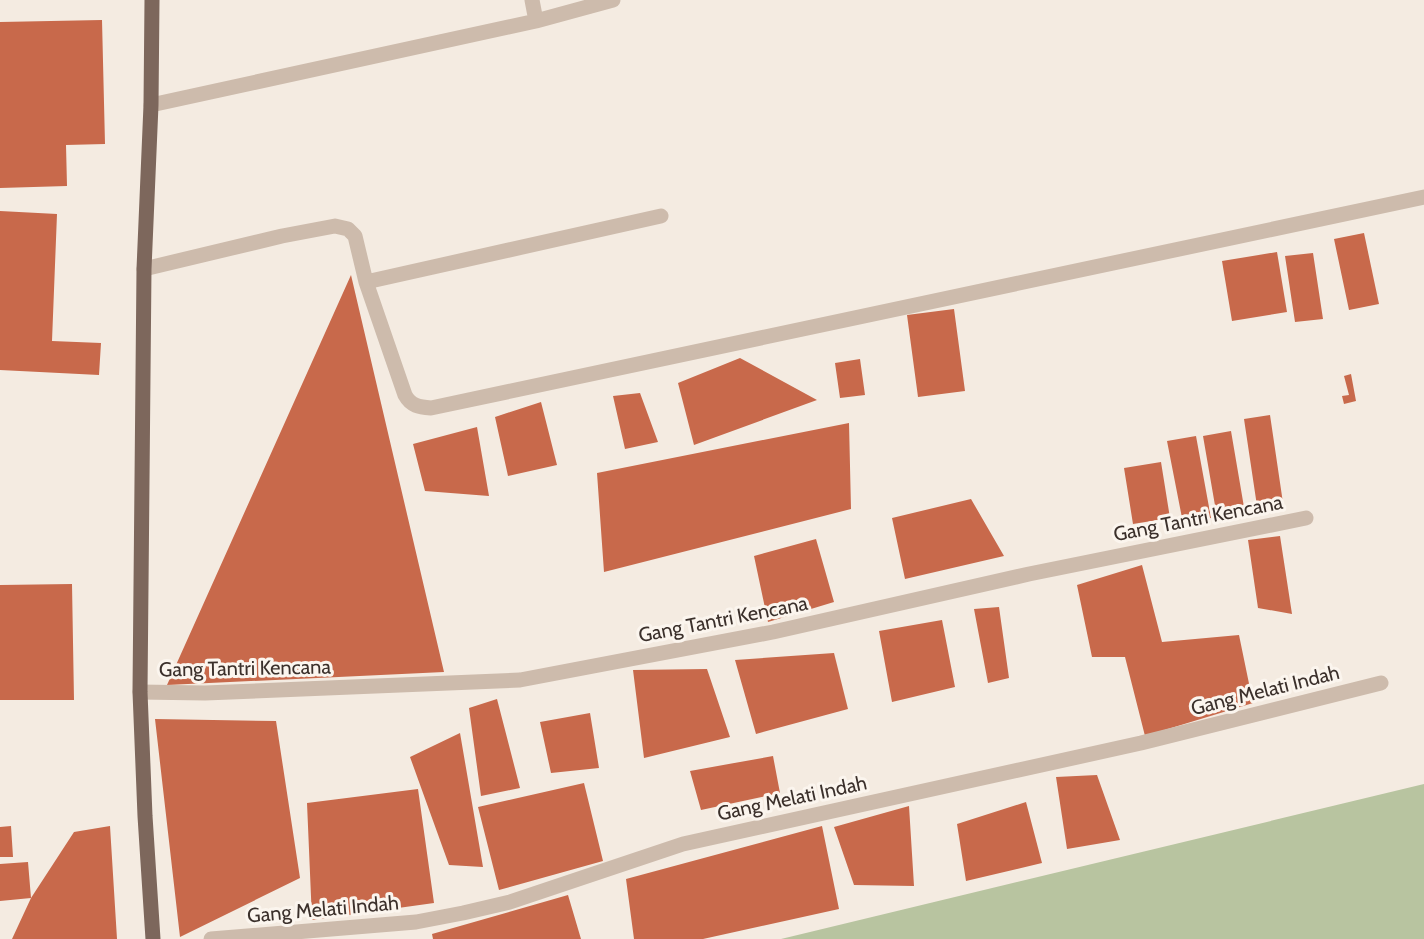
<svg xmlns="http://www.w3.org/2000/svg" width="1424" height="939" font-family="Cabin,sans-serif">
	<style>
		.green { fill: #b8c4a0 }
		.building { fill: #c8694b }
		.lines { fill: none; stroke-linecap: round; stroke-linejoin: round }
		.minor { stroke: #cdbbac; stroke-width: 15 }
		.major { stroke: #7d675c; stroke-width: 15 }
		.labels { text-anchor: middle; stroke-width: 6; stroke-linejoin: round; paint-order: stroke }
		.street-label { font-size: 20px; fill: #3b302b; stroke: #fbf5ee }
	</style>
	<rect width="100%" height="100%" fill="#f4ebe1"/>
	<!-- green -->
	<path class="green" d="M 1424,784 L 1424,939 L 781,939 Z"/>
	<!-- building -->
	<path class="building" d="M 102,20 L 105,144 L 66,145 L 67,186 L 0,188 L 0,22 Z
		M 0,211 L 57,214 L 52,341 L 101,343 L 99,375 L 0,370 Z
		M 1364,233 L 1379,304 L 1349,310 L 1334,239 Z
		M 1277,252 L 1287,312 L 1232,321 L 1222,261 Z
		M 1313,253 L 1323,319 L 1295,322 L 1285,256 Z
		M 351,275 L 444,672 L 167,685 Z
		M 954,309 L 965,391 L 918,397 L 907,315 Z
		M 740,358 L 817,400 L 694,445 L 678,383 Z
		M 860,359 L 865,395 L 840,398 L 835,363 Z
		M 1351,374 L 1356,401 L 1344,404 L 1342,396 L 1349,395 L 1344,376 Z
		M 640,393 L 658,442 L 625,449 L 613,396 Z
		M 541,402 L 557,465 L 508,476 L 495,417 Z
		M 1270,415 L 1283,503 L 1257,506 L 1244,419 Z
		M 849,423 L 851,509 L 604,572 L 597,473 Z
		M 477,427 L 489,496 L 425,491 L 413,444 Z
		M 1231,431 L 1245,513 L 1217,517 L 1203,436 Z
		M 1196,436 L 1211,518 L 1183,523 L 1167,441 Z
		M 1161,462 L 1170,518 L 1133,524 L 1124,468 Z
		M 971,499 L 1004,556 L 905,579 L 892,518 Z
		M 1280,536 L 1292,614 L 1258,608 L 1248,540 Z
		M 816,539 L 834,602 L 768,622 L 754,556 Z
		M 1142,565 L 1162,642 L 1239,635 L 1253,703 L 1145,736 L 1125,657 L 1092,657 L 1077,585 Z
		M 72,584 L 74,700 L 0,700 L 0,585 Z
		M 999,607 L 1009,678 L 988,683 L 974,609 Z
		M 942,620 L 955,687 L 892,702 L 879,631 Z
		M 834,653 L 848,709 L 756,734 L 735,660 Z
		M 707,669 L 730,737 L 644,758 L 633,670 Z
		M 497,699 L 520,788 L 481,796 L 469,708 Z
		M 590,713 L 599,768 L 551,773 L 540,722 Z
		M 155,719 L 276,721 L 300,878 L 180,937 Z
		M 460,733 L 483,867 L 449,865 L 410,757 Z
		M 773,756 L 780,793 L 701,810 L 690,771 Z
		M 1097,775 L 1120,840 L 1067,849 L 1056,777 Z
		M 584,783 L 603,861 L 499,890 L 478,807 Z
		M 418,789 L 434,903 L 312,920 L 307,803 Z
		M 1026,802 L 1042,863 L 966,881 L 957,824 Z
		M 909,806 L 914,886 L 854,885 L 834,827 Z
		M 11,826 L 13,857 L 0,857 L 0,827 Z
		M 110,826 L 117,939 L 12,939 L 31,898 L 74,832 Z
		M 822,826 L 839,909 L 703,939 L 634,939 L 626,879 Z
		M 28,862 L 31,898 L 0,901 L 0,864 Z
		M 568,895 L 581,939 L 433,939 L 432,934 Z"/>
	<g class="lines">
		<!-- minor -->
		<path class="minor" d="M 532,0 L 536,21
			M 151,105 L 536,21 L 613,0
			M 144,269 L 282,236 L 335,226 L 348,229 L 355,236 L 366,282 L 405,395 C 411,406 419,407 431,408 L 1424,197
			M 366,282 L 661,216
			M 140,692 L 205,693 L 520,680 L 773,632 L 1029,574 L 1306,518
			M 211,939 L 416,922 L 463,913 L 510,902 L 683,844 L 1141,743 L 1381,683"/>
		<!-- major -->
		<path class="major" d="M 152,0 L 151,105 L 144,269 L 140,692 L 145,816 L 153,939"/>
	</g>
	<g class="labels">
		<!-- street labels -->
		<g class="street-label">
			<text transform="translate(1198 518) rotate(-11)" y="7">Gang Tantri Kencana</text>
			<text transform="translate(723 619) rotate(-11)" y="7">Gang Tantri Kencana</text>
			<text transform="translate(245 668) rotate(-1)" y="7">Gang Tantri Kencana</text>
			<text transform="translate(1265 690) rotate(-14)" y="7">Gang Melati Indah</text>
			<text transform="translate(792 798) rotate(-12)" y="7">Gang Melati Indah</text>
			<text transform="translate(323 909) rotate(-5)" y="7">Gang Melati Indah</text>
		</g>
	</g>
</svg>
